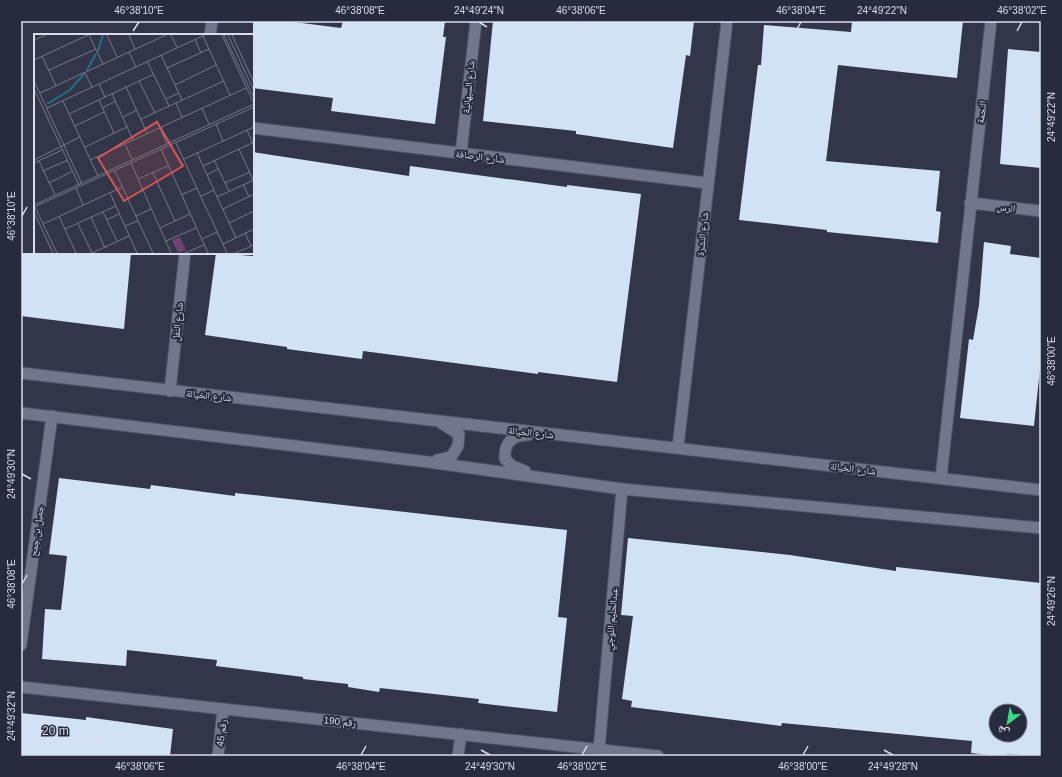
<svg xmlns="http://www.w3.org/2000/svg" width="1062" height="777" font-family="Helvetica,'Noto Naskh Arabic',sans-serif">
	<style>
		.building { fill: #d1e2f5; fill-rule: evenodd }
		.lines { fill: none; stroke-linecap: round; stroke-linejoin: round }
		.minor-casing { stroke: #505363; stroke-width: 13 }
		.tertiary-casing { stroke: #505363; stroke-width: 13 }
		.minor { stroke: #71768b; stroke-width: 11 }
		.tertiary { stroke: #71768b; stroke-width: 11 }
		.ticks { fill: none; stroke: #dbdeea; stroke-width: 1.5 }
		.labels { text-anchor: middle; stroke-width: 4; stroke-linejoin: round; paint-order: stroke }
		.street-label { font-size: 10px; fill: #dbdeea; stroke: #282b3d }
		.inset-river { fill: none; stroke: #226f8b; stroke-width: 2 }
		.inset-road { fill: none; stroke: #767989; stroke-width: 1 }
		.view { fill: #d75658; fill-opacity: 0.15; stroke: #d75658; stroke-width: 2 }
		.inset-edge { fill: none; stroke: #dbdeea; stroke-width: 2 }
		.neatline { fill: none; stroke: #dbdeea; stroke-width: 1.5 }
		.ticks-label { font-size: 10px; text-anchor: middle; fill: #dbdeea }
	</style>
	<rect width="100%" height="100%" fill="#323648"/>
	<!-- building -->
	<path class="building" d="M 253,21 L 286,21 L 341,28 L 343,21 L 445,21 L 443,37 L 446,37 L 435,124 L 331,111 L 333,98 L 253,88 Z
		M 493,21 L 694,21 L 690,56 L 686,55 L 673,148 L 576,134 L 576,131 L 483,121 Z
		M 852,21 L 963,21 L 957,78 L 838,65 L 826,161 L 940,171 L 936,211 L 941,212 L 938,243 L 827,232 L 827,230 L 739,220 L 758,65 L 761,65 L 764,25 L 851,32 Z
		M 1008,49 L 1041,52 L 1041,168 L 1000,164 Z
		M 253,152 L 409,176 L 410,166 L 567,187 L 567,185 L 641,194 L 617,382 L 538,372 L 538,374 L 363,351 L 362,359 L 287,349 L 287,347 L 205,335 L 216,253 L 253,256 Z
		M 984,242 L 1011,246 L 1010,254 L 1041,258 L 1041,359 L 1034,426 L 960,418 L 969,339 L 973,340 L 979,305 Z
		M 21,253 L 131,253 L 124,329 L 21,316 Z
		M 59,478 L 150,489 L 151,485 L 235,496 L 235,493 L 567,530 L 558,617 L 567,618 L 557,712 L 478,703 L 479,699 L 380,688 L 379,692 L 348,687 L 348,684 L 303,679 L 303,677 L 216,666 L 217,660 L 127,650 L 126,666 L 42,659 L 45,609 L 61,610 L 67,556 L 49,554 Z
		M 628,538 L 790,555 L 896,571 L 896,567 L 1041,583 L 1041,756 L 1007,754 L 1007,756 L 998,756 L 971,753 L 972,741 L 782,723 L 781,726 L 631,707 L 632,701 L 622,699 L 633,616 L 621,615 ZM 996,711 L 1020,711 L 1020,735 L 996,735 Z
		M 21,713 L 86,720 L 86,717 L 173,729 L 170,756 L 21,756 Z"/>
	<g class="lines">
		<!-- minor casing -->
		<g class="minor-casing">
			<path id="minor" d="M 210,35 L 212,21
				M 253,128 L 707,183
				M 461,153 L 476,21
				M 970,203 L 1041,211
				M 170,391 L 185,253
				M 678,447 L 727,21
				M 941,478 L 991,21
				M 21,645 L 52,416
				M 21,687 L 658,756
				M 599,750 L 622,489
				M 218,756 L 223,709
				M 458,756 L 461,734"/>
		</g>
		<!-- tertiary casing -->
		<g class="tertiary-casing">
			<path id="tertiary" d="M 21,373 L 1041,490
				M 21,413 L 428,462 L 622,489 L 1041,528
				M 437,460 L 451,457 L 458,446 L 459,434 L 441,423
				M 525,471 L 512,466 L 505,459 C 504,443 512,435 528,435"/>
		</g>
		<!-- minor -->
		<use href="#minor" class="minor"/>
		<!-- tertiary -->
		<use href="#tertiary" class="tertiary"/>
	</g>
	<!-- ticks -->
	<path class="ticks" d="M 479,22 L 487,27M 882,22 L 890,27M 133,31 L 139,22M 354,31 L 360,22M 575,31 L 581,22M 796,31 L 801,22M 1017,31 L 1022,22M 1031,112 L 1040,117M 22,216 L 27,207M 1035,369 L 1040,361M 22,474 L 31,479M 22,584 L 27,575M 1031,596 L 1040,601M 22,716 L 31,721M 481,750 L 490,755M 884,750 L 893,755M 140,755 L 145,746M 361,755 L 366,746M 582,755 L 587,746M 803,755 L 808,746"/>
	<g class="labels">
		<!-- street labels -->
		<g class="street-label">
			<text transform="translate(468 87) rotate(-84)" y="4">شارع السبهانية</text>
			<text transform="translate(981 112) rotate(-83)" y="4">النجمة</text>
			<text transform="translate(480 156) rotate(7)" y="4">شارع الرصافة</text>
			<text transform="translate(1006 207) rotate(7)" y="4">الرس</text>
			<text transform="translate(702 234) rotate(-84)" y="4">شارع النشرة</text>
			<text transform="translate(177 322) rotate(-84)" y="4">شارع النفل</text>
			<text transform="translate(209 395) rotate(6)" y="4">شارع الخيالة</text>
			<text transform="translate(531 432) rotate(6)" y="4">شارع الخيالة</text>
			<text transform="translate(853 468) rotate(7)" y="4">شارع الخيالة</text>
			<text transform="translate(36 531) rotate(-82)" y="4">جميل بن جمح</text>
			<text transform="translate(611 619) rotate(-85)" y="4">عبدالحليم اللوجي</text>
			<text transform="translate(340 721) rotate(6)" y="4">رقم 190</text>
			<text transform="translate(221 733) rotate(-83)" y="4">رقم 45</text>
		</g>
	</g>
	<!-- overview -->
	<g transform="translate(34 34)">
		<rect width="220" height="220" fill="#323648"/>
		<path d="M 146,203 L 152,216 L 144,219 L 138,206 Z" fill="#6f4372"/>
		<path class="inset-river" d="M 64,17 L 69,1M 53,36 L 62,20M 13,70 L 36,56 L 50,40"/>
		<path class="inset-road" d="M 55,1 L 69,30M 73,1 L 83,23M 95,1 L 101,15M 137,1 L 143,13M 188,1 L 220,70M 190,1 L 220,64M 194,1 L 220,57M 198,1 L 220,49M 169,2 L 196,61M 161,5 L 167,19M 0,6 L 12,1M 95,18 L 102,33M 127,21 L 148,66M 8,22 L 22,52M 0,26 L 54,1M 113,27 L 135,72M 133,34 L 175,15M 15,36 L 62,15M 51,39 L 58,53M 0,47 L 48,150M 105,47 L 121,79M 65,50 L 71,63M 141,51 L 182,31M 92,53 L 113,99M 0,55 L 45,151M 6,59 L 132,1M 78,60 L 99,106M 132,65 L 145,59M 65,66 L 80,99M 29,67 L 64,142M 142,69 L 148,83M 13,74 L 171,1M 68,74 L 82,67M 168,74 L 175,90M 35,80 L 120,40M 89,83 L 103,76M 107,85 L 190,47M 182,90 L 189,107M 41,92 L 70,78M 126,94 L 133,110M 213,96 L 220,112M 142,109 L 193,219M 91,110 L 98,125M 51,113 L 93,93M 127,115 L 174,219M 205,115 L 219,146M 163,119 L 202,204M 150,125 L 220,93M 0,126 L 46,103M 56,126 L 212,54M 180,126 L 195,157M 5,127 L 21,161M 0,129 L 28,116M 97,129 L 137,219M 169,132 L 218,109M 9,137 L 34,126M 81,137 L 119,219M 119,139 L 141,187M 173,141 L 184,135M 104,145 L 134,132M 15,149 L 39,137M 191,149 L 216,138M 209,150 L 215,163M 42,154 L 49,171M 76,159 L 103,219M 147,161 L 163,154M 167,162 L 180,156M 183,163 L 220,146M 0,171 L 220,70M 0,173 L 220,73M 1,173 L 23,219M 189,175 L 220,160M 0,178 L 19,219M 69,178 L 83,207M 25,182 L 42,219M 102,182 L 117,175M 57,183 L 71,214M 72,186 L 85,180M 195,189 L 220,177M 9,190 L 88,153M 44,190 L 58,219M 91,192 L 104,187M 126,194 L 156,180M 31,195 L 82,172M 211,199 L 217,212M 168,205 L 183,198M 132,207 L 162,194M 189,210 L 220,195M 58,219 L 95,202M 151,219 L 170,211M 201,219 L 220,211"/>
		<path class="view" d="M 123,88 L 149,132 L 90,167 L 64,124 Z"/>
		<rect width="220" height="220" class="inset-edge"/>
	</g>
	<!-- border -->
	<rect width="1062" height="777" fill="none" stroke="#282b3d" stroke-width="44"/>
	<!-- north arrow -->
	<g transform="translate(1008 723) rotate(211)"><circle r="19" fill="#282b3d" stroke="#707382"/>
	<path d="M0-3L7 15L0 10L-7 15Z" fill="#3cd77e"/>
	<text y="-6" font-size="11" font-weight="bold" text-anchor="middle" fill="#dbdeea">ش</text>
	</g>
	<!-- scale -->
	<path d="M36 735v6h67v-6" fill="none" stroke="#dbdeea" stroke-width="2"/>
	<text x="42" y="735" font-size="12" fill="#dbdeea" stroke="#282b3d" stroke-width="3" paint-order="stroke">20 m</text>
	<rect x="22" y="22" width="1018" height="733" class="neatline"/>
	<g class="ticks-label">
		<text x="139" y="14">46°38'10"E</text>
		<text x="360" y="14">46°38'08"E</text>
		<text x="479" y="14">24°49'24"N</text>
		<text x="581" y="14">46°38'06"E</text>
		<text x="801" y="14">46°38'04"E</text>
		<text x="882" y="14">24°49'22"N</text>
		<text x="1022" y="14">46°38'02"E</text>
		<text transform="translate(1051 117) rotate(-90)" y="4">24°49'22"N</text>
		<text transform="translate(11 216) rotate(-90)" y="4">46°38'10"E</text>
		<text transform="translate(1051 361) rotate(-90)" y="4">46°38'00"E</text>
		<text transform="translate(11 474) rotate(-90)" y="4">24°49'30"N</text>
		<text transform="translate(11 584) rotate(-90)" y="4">46°38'08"E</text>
		<text transform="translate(1051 601) rotate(-90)" y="4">24°49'26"N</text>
		<text transform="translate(11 716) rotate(-90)" y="4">24°49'32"N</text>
		<text x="140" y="770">46°38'06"E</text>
		<text x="361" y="770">46°38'04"E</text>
		<text x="490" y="770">24°49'30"N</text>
		<text x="582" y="770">46°38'02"E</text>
		<text x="803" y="770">46°38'00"E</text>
		<text x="893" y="770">24°49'28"N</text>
	</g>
</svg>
